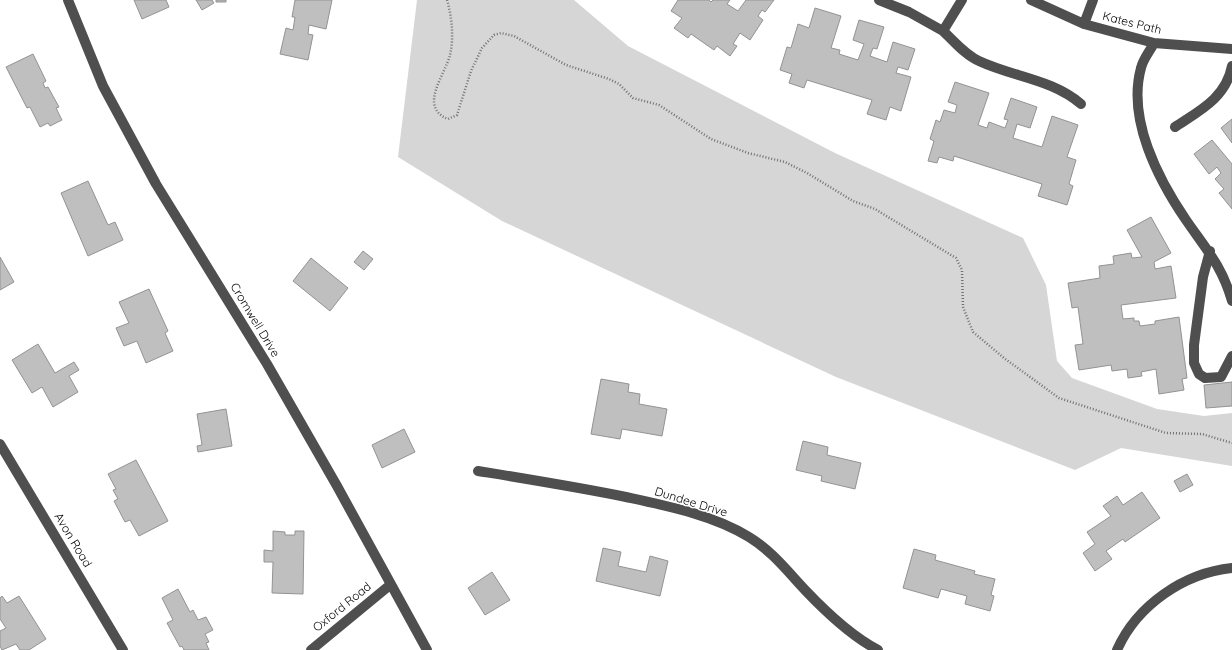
<svg xmlns="http://www.w3.org/2000/svg" width="1232" height="650" font-family="Quicksand,sans-serif">
	<style>
		.green { fill: #d6d6d6 }
		.building { fill: #bfbfbf; stroke: #939393 }
		.lines { fill: none; stroke-linecap: round; stroke-linejoin: round }
		.path { stroke: #717171; stroke-width: 2.5; stroke-dasharray: 1 2; stroke-linecap: butt }
		.minor { stroke: #4f4f4f; stroke-width: 10 }
		.labels { text-anchor: middle; stroke-width: 3; stroke-linejoin: round; paint-order: stroke }
		.street-label { font-size: 12px; fill: #000; stroke: #fff }
	</style>
	<rect width="100%" height="100%" fill="#fff"/>
	<!-- green -->
	<path class="green" d="M 417,0 L 574,0 L 628,46 L 835,153 L 1023,238 L 1046,285 L 1057,361 L 1072,378 L 1157,409 L 1204,416 L 1232,413 L 1232,466 L 1121,448 L 1075,470 L 836,377 L 502,221 L 398,157 Z"/>
	<!-- building -->
	<path class="building" d="M 134,0 L 166,0 L 169,7 L 142,19 Z
		M 196,0 L 212,0 L 214,3 L 202,10 Z
		M 216,0 L 226,0 L 226,2 L 216,2 Z
		M 295,0 L 332,0 L 326,29 L 309,25 L 308,34 L 313,35 L 308,60 L 280,54 L 286,28 L 293,30 L 295,17 L 292,17 Z
		M 678,0 L 709,0 L 711,2 L 713,0 L 730,0 L 727,4 L 738,11 L 746,0 L 774,0 L 765,12 L 762,10 L 758,16 L 763,20 L 750,40 L 740,33 L 733,44 L 737,46 L 730,56 L 717,46 L 714,50 L 691,34 L 688,38 L 674,28 L 682,18 L 671,11 Z
		M 815,8 L 841,16 L 831,48 L 840,50 L 839,54 L 858,60 L 864,44 L 853,40 L 859,20 L 884,27 L 877,49 L 873,48 L 870,56 L 887,62 L 893,42 L 915,49 L 908,70 L 898,67 L 896,73 L 911,77 L 901,111 L 890,107 L 886,120 L 867,114 L 872,100 L 807,80 L 804,88 L 789,83 L 792,74 L 780,70 L 787,47 L 791,48 L 798,24 L 809,28 Z
		M 33,54 L 46,81 L 43,83 L 45,88 L 48,87 L 59,107 L 56,108 L 62,120 L 50,126 L 48,123 L 40,127 L 30,107 L 27,108 L 6,67 Z
		M 955,82 L 989,93 L 978,125 L 987,128 L 989,122 L 1005,128 L 1008,120 L 1004,119 L 1011,98 L 1037,107 L 1030,128 L 1017,124 L 1013,138 L 1042,147 L 1052,116 L 1078,125 L 1067,157 L 1076,160 L 1069,184 L 1073,186 L 1067,205 L 1038,196 L 1042,184 L 954,156 L 953,161 L 939,157 L 937,163 L 928,161 L 934,141 L 930,139 L 936,120 L 940,122 L 944,110 L 955,113 L 957,105 L 948,102 Z
		M 1232,119 L 1232,143 L 1221,128 Z
		M 1212,140 L 1232,164 L 1232,209 L 1219,193 L 1224,189 L 1215,179 L 1221,173 L 1217,167 L 1209,174 L 1194,154 Z
		M 88,181 L 108,225 L 115,222 L 123,240 L 88,256 L 61,193 Z
		M 1151,217 L 1171,253 L 1154,262 L 1155,269 L 1171,266 L 1176,298 L 1121,305 L 1123,319 L 1134,318 L 1134,321 L 1139,321 L 1140,326 L 1155,324 L 1155,321 L 1179,317 L 1187,378 L 1182,379 L 1184,390 L 1159,394 L 1156,369 L 1141,372 L 1142,376 L 1128,378 L 1127,369 L 1112,371 L 1111,365 L 1079,370 L 1075,345 L 1083,344 L 1078,307 L 1072,308 L 1068,283 L 1100,278 L 1099,266 L 1114,264 L 1113,256 L 1131,253 L 1132,258 L 1142,257 L 1127,230 Z
		M 363,251 L 373,259 L 364,270 L 354,262 Z
		M 0,257 L 14,282 L 0,290 Z
		M 311,258 L 348,288 L 330,311 L 293,281 Z
		M 149,289 L 168,331 L 165,333 L 173,351 L 146,363 L 137,341 L 124,346 L 116,328 L 129,323 L 119,302 Z
		M 38,344 L 55,373 L 74,362 L 79,370 L 69,376 L 78,392 L 53,407 L 42,387 L 32,393 L 12,360 Z
		M 601,379 L 629,384 L 628,392 L 640,394 L 639,404 L 667,409 L 662,436 L 622,429 L 620,439 L 591,434 Z
		M 1232,382 L 1232,406 L 1206,408 L 1204,385 Z
		M 226,409 L 232,446 L 198,452 L 197,446 L 202,445 L 197,414 Z
		M 404,429 L 415,452 L 382,468 L 372,445 Z
		M 803,441 L 828,447 L 827,455 L 861,463 L 855,489 L 821,481 L 822,476 L 796,470 Z
		M 136,460 L 168,521 L 139,536 L 130,520 L 125,522 L 114,501 L 118,499 L 113,490 L 116,489 L 108,474 Z
		M 1187,474 L 1193,485 L 1180,492 L 1174,481 Z
		M 1142,492 L 1160,518 L 1125,542 L 1123,539 L 1106,551 L 1112,559 L 1095,571 L 1083,553 L 1095,544 L 1087,532 L 1111,516 L 1103,506 L 1117,496 L 1123,505 Z
		M 273,531 L 285,532 L 285,535 L 295,535 L 295,531 L 304,531 L 303,594 L 272,593 L 273,562 L 264,562 L 264,550 L 273,551 Z
		M 603,548 L 621,552 L 618,566 L 646,572 L 650,556 L 668,561 L 660,596 L 596,581 Z
		M 914,549 L 936,555 L 935,560 L 975,571 L 974,574 L 995,579 L 991,595 L 994,596 L 990,611 L 965,604 L 967,596 L 941,589 L 938,598 L 903,588 Z
		M 492,572 L 510,600 L 485,615 L 468,588 Z
		M 178,589 L 190,612 L 193,610 L 198,620 L 206,617 L 213,630 L 205,634 L 209,642 L 206,643 L 209,650 L 184,650 L 182,646 L 180,647 L 167,623 L 173,620 L 162,598 Z
		M 2,596 L 7,603 L 19,596 L 46,639 L 29,650 L 20,650 L 16,644 L 2,650 L 0,646 L 0,631 L 6,628 L 0,619 L 0,598 Z"/>
	<g class="lines">
		<!-- path -->
		<path class="path" d="M 447,0 C 452,17 454,38 450,55 C 445,75 418,107 448,119 L 457,115 L 471,71 L 482,48 L 494,35 L 501,33 L 514,36 L 566,65 L 609,79 L 619,84 L 633,98 L 659,105 L 711,139 L 748,153 L 785,162 L 807,173 L 853,201 L 875,209 L 888,217 L 956,258 L 962,270 L 963,307 L 973,332 L 1004,358 L 1059,398 L 1166,433 L 1202,434 L 1232,443"/>
		<!-- minor -->
		<path class="minor" d="M 68,0 L 103,86 L 156,184 L 267,364 L 337,486 L 427,650
			M 879,0 L 909,12 L 943,31
			M 962,0 L 943,31 C 954,41 965,55 979,61 C 1013,77 1052,79 1081,104
			M 1031,0 L 1084,24 L 1154,43 L 1232,49
			M 1084,24 L 1093,0
			M 1154,43 C 1150,51 1143,59 1141,68 C 1127,119 1158,179 1186,220 C 1206,249 1222,266 1232,301
			M 1175,127 C 1199,111 1226,98 1232,66
			M 1210,251 L 1203,277 L 1194,345 L 1194,363 L 1199,374 L 1205,378 L 1221,377 L 1232,356
			M 0,444 L 123,650
			M 478,471 C 527,479 577,487 626,497 C 668,506 713,515 749,537 C 772,551 788,572 806,591 C 827,613 851,636 878,650
			M 311,650 L 390,585
			M 1117,650 C 1137,605 1184,573 1232,568"/>
	</g>
	<g class="labels">
		<!-- street labels -->
		<g class="street-label">
			<text transform="translate(1132 23) rotate(14)" y="4">Kates Path</text>
			<text transform="translate(255 320) rotate(59)" y="4">Cromwell Drive</text>
			<text transform="translate(691 502) rotate(17)" y="4">Dundee Drive</text>
			<text transform="translate(73 540) rotate(59)" y="4">Avon Road</text>
			<text transform="translate(342 607) rotate(-39)" y="4">Oxford Road</text>
		</g>
	</g>
</svg>
